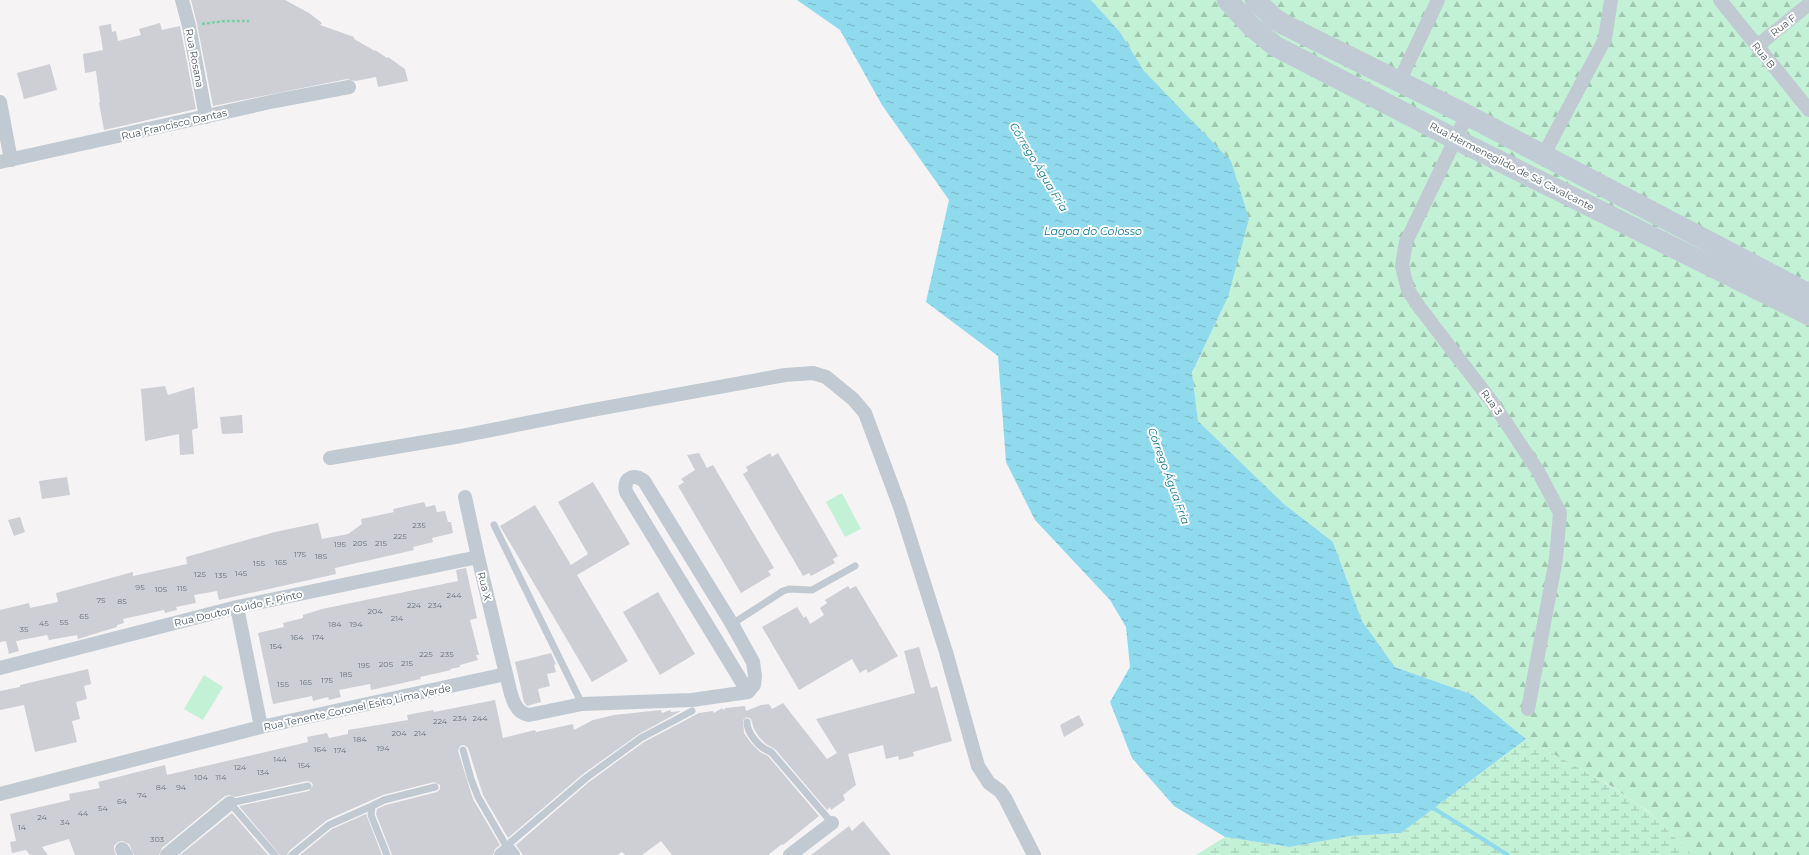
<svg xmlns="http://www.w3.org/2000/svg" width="1809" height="855" font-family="Montserrat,sans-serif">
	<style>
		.green { fill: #c3f1d5 }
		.forest { fill: url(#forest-firs) }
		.wetland { fill: url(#wetland-marsh) }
		.water { fill: url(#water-ripples) }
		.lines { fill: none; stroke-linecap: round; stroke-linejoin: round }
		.stream { stroke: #90daee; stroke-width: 4 }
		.building { fill: #cdcfd5 }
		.path { stroke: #7ad0a6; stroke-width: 2.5; stroke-dasharray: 3 2; stroke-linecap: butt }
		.lane { stroke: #c1cad2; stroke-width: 7 }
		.street { stroke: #c1cad2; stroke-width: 14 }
		.secondary { stroke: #c1cbd6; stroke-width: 21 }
		.labels { text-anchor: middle; stroke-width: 4; stroke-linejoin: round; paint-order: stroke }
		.number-label { font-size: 8px; fill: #6b747e }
		.street-label { font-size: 10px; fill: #4a5661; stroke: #fff }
		.water-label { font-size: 11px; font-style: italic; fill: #0c7c9b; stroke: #fff }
	</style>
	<defs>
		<pattern id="forest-firs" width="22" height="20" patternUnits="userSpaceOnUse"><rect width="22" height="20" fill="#c3f1d5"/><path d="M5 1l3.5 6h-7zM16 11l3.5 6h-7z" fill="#a0c6b0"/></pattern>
		<pattern id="wetland-marsh" width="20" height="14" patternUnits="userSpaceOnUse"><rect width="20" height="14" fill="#c3f1d5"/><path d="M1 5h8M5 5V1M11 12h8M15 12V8" fill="none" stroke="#a0c6b0"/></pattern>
		<pattern id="water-ripples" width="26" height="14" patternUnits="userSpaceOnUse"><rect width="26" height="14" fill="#90daee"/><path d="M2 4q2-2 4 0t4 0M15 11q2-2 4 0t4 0" fill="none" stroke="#78b4c4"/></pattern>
	</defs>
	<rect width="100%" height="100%" fill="#f5f3f3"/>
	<!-- green -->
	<path class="green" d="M 842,493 L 861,529 L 845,537 L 826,502 Z
		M 204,675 L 223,687 L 203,720 L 184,709 Z"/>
	<!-- forest -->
	<path class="forest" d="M 1091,0 L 1809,0 L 1809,855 L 1690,855 L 1672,834 L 1648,811 L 1611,786 L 1526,739 L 1471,694 L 1395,667 L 1362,621 L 1333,542 L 1284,504 L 1198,421 L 1192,374 L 1228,297 L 1144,71 L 1120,32 Z"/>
	<!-- wetland -->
	<path class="wetland" d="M 1526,739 C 1567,762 1610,783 1647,811 C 1663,824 1677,839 1690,855 L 1196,855 L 1225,837 L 1290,847 L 1350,836 L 1401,833 Z"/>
	<!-- water -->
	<path class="water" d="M 797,0 L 1091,0 L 1120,32 L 1144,71 L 1231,161 L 1249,219 L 1228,297 L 1192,373 L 1198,421 L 1284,504 L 1333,542 L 1362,621 L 1395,667 L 1471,694 L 1526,739 L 1401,833 L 1350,836 L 1290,847 L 1225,837 L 1174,806 L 1132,758 L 1110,702 L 1130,667 L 1126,627 L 1110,600 L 1035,520 L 1006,462 L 998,356 L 926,302 L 949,200 L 882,105 L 840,30 Z"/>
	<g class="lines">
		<!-- stream -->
		<path class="stream" d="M 1430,806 L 1508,855"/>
	</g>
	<!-- building -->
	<path class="building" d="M 191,0 L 285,0 L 309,13 L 322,23 L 320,25 L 354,37 L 354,39 L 375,51 L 375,50 L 387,58 L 388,57 L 405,69 L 408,81 L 378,87 L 376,77 L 355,81 L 347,79 L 213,106 L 197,24 Z
		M 160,23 L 162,30 L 180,26 L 196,109 L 104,130 L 99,103 L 100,102 L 96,71 L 85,73 L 83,54 L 103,50 L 99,26 L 111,24 L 112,32 L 116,31 L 118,41 L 141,35 L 139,29 Z
		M 50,64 L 57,90 L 24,99 L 17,73 Z
		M 165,386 L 168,395 L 194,387 L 198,428 L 192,430 L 194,454 L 180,455 L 179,434 L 145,441 L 141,389 Z
		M 242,415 L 243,433 L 222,434 L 220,417 Z
		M 699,453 L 707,468 L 713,465 L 774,568 L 768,571 L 771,575 L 741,593 L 678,486 L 684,482 L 681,479 L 695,470 L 687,455 Z
		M 770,453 L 772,457 L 778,453 L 838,556 L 833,559 L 835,563 L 811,576 L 809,573 L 803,576 L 743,474 L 748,471 L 746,467 Z
		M 67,477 L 70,495 L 42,499 L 39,481 Z
		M 593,482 L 630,544 L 577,575 L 628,661 L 592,682 L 500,526 L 535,505 L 571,565 L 588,554 L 558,502 Z
		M 424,502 L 426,507 L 435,505 L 437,512 L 445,511 L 448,522 L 451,522 L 453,533 L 432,538 L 433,542 L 413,547 L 414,550 L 335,568 L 336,574 L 219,600 L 217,591 L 194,595 L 196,603 L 176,607 L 177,610 L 165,613 L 164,610 L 123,619 L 124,623 L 117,625 L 117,627 L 78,639 L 77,635 L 49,640 L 47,635 L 16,641 L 19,651 L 9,654 L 6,641 L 0,642 L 0,610 L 29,603 L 30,608 L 58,602 L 56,593 L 133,572 L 133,576 L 187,564 L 186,557 L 275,532 L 318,523 L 322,539 L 348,534 L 362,524 L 361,519 L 394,512 L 393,509 Z
		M 20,517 L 25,532 L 14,536 L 8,520 Z
		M 466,568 L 477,618 L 470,620 L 479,655 L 476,655 L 478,660 L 460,665 L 460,667 L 450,669 L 451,670 L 420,677 L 421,679 L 371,690 L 370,684 L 339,690 L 341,697 L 329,700 L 328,697 L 313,701 L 312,696 L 273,704 L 258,633 L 284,627 L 283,623 L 303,618 L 303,615 L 322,609 L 458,581 L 456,570 Z
		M 848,586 L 850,589 L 856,586 L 898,656 L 868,673 L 866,669 L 860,673 L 852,659 L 799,690 L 762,627 L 797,607 L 804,618 L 806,616 L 810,624 L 824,615 L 820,608 L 827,603 L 825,600 Z
		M 658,592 L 695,654 L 660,675 L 623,612 Z
		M 919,647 L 931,688 L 937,686 L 952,741 L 913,752 L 914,756 L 899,760 L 898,756 L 886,759 L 883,745 L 848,754 L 856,785 L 843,795 L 845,800 L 831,810 L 830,807 L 827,810 L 775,749 L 766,744 L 759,737 L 754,729 L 751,719 L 747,717 L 743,720 L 744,733 L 751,743 L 760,752 L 768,756 L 819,816 L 783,845 L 782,844 L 768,855 L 672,855 L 661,841 L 642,855 L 625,855 L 622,852 L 617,855 L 523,855 L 516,845 L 589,782 L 644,742 L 699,713 L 713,711 L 714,713 L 722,708 L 723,710 L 726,708 L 745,706 L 746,711 L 761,705 L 769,704 L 772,709 L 783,703 L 827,759 L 837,753 L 816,719 L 915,693 L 904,651 Z
		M 551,653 L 556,664 L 554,665 L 556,672 L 547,674 L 550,686 L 538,689 L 541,702 L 527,706 L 524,702 L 515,662 Z
		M 88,669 L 91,684 L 84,686 L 87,699 L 76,702 L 80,719 L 72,721 L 77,742 L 35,752 L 24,705 L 0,710 L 0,691 L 20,687 L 20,685 Z
		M 495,700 L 503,738 L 535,730 L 536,732 L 573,724 L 574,730 L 593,720 L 614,715 L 661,710 L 662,713 L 670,710 L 671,712 L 681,711 L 639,734 L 583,774 L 508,838 L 483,795 L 468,748 L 464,745 L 460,746 L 458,751 L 473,799 L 500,845 L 495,849 L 493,855 L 392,855 L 376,814 L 377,809 L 386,805 L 437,792 L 440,789 L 440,785 L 434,782 L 383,795 L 327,820 L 289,851 L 287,855 L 280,855 L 239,806 L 309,791 L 313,785 L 311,782 L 307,781 L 235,797 L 229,795 L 225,796 L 162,848 L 159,855 L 134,855 L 129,844 L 122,841 L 118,842 L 114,846 L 114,850 L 116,855 L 75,855 L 69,839 L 42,847 L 48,855 L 30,855 L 26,850 L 12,853 L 10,842 L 16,841 L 10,814 L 70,800 L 69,794 L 100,788 L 98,782 L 165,765 L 167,775 L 308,742 L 307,737 L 327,733 L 329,738 L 348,734 L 348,730 L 408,720 L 407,715 L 433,710 L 434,712 Z
		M 1079,715 L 1084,725 L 1064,737 L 1060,725 Z
		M 232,813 L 268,855 L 180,855 Z
		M 366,814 L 382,855 L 300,855 L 332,829 Z
		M 863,821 L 891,855 L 811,855 L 849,826 L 852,831 Z"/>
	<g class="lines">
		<!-- path -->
		<path class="path" d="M 202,24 L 225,21 L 249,21"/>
		<!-- lane -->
		<path class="lane" d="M 494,525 L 582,704
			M 732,624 L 783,591 L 789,589 L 812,590 L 855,566
			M 747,722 C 747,733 760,749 771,752 L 832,823
			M 463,750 L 471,779 L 478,797 L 508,849
			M 230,803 L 308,786
			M 230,803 L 275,855
			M 508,849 L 511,842 L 586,778 L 641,738 L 692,711
			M 292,855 L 329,825 L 372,806
			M 387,855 L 371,815 L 372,806 L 384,800 L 435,787"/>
		<!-- street -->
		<path class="street" d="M 182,0 L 189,26 L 206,117
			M 1720,0 L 1809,110
			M 1757,46 L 1809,4
			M 1399,82 L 1438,0
			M 0,102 L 11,160
			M 1467,115 L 1406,242 L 1402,266 L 1408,290 L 1420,308 L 1495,406 L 1538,471 L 1560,513 L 1556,559 L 1528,709
			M 1543,156 L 1605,39 L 1611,0
			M 0,162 L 275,101 L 349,87
			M 330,458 L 461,436 L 587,411 L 785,375 L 813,373 L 826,377 L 853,399 L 865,413 L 900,507 L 946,652 L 978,766 L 989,783 L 1000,791 L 1005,798 L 1034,855
			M 465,497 L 478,557 L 506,674
			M 237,607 L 261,727
			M 0,668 L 237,607 L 478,557
			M 0,794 L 261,727 L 506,674 C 510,688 512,713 529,715 L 582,704 L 692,700 L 748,692 L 754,685 L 755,676 L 753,662 L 732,624 L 644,481 C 633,473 623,478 626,492 L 748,692
			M 122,849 L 126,855
			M 167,855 L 230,803
			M 501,855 L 508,849 L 513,855
			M 790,855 L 832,823"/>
		<!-- secondary -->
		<path class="secondary" d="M 1227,0 L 1251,26 L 1275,46 L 1455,139 L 1809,315
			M 1255,0 L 1275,19 L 1283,24 L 1467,115 L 1809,294"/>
	</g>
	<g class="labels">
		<!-- number labels -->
		<g class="number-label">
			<text x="419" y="528">235</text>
			<text x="400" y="539">225</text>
			<text x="360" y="546">205</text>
			<text x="381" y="546">215</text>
			<text x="340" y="547">195</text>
			<text x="300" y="557">175</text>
			<text x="321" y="559">185</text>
			<text x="281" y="565">165</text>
			<text x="259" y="566">155</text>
			<text x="241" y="576">145</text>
			<text x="200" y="577">125</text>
			<text x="221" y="578">135</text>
			<text x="140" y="590">95</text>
			<text x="182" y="591">115</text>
			<text x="161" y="592">105</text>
			<text x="454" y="598">244</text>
			<text x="101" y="603">75</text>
			<text x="122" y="604">85</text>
			<text x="414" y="608">224</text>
			<text x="435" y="608">234</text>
			<text x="375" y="614">204</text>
			<text x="84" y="619">65</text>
			<text x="397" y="621">214</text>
			<text x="64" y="625">55</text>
			<text x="44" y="626">45</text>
			<text x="335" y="627">184</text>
			<text x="356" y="627">194</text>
			<text x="24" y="632">35</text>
			<text x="297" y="640">164</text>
			<text x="318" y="640">174</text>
			<text x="276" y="649">154</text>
			<text x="426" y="657">225</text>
			<text x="447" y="657">235</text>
			<text x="407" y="666">215</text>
			<text x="386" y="667">205</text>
			<text x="364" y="668">195</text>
			<text x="346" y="677">185</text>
			<text x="327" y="683">175</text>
			<text x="306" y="685">165</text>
			<text x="283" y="687">155</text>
			<text x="460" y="721">234</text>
			<text x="480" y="721">244</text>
			<text x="440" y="724">224</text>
			<text x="399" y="736">204</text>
			<text x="420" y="736">214</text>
			<text x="360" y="742">184</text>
			<text x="383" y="751">194</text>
			<text x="320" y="752">164</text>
			<text x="340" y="753">174</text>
			<text x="280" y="762">144</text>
			<text x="304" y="768">154</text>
			<text x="240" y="770">124</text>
			<text x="263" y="775">134</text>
			<text x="201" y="780">104</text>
			<text x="221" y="780">114</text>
			<text x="161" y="790">84</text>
			<text x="181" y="790">94</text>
			<text x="142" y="798">74</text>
			<text x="122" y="804">64</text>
			<text x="103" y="811">54</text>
			<text x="83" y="816">44</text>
			<text x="42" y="820">24</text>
			<text x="65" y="825">34</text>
			<text x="22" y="830">14</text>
			<text x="157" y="842">303</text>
		</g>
		<!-- street labels -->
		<g class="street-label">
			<text transform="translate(1783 25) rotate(-38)" y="4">Rua F</text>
			<text transform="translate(1764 55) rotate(51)" y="4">Rua B</text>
			<text transform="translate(195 58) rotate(79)" y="4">Rua Rosana</text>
			<text transform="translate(174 124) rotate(-13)" y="4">Rua Francisco Dantas</text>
			<text transform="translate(1512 166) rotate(27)" y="4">Rua Hermenegildo de Sá Cavalcante</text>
			<text transform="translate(1492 402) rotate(54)" y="4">Rua 3</text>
			<text transform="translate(485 586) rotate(76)" y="4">Rua X</text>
			<text transform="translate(238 608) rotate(-13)" y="4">Rua Doutor Guido F. Pinto</text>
			<text transform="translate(357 707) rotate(-12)" y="4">Rua Tenente Coronel Esito Lima Verde</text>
		</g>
		<!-- water labels -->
		<g class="water-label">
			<text transform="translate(1039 167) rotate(59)" y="4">Córrego Água Fria</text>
			<text x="1093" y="235">Lagoa do Colosso</text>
			<text transform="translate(1169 476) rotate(70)" y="4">Córrego Água Fria</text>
		</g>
	</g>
</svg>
